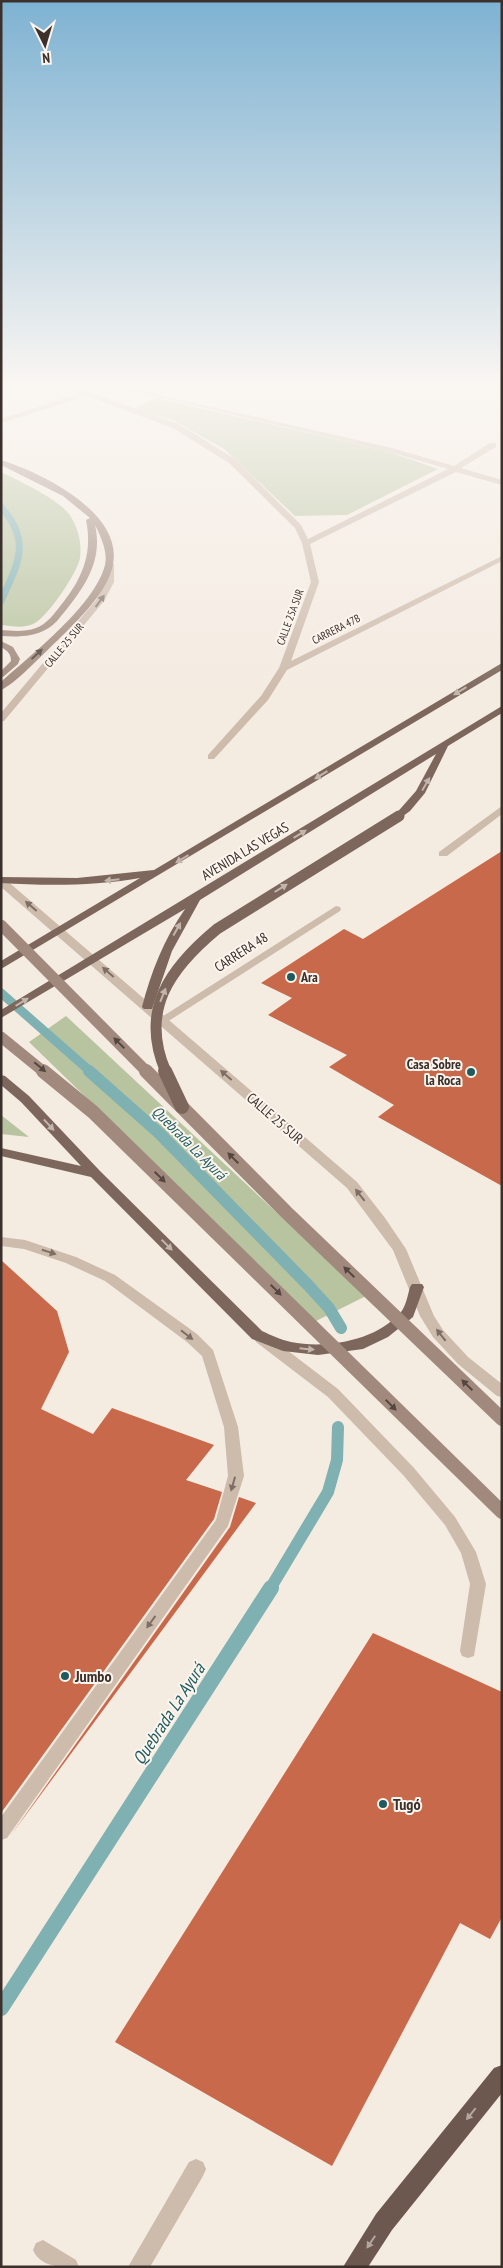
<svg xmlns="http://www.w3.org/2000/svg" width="503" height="2268" font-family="'PT Sans Narrow',sans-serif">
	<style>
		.green { fill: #b8c4a0 }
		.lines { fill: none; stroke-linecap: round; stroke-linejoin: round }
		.stream-far3 { stroke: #7fb0b2; stroke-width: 7 }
		.stream-far2 { stroke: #7fb0b2; stroke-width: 9 }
		.stream-far1 { stroke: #7fb0b2; stroke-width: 12 }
		.stream { stroke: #7fb0b2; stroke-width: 16 }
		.building { fill: #c8694b }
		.service { fill: #cdbbac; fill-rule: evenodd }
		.minor { fill: #cdbbac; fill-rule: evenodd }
		.secondary { fill: #a18a7d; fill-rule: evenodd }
		.primary { fill: #7d675c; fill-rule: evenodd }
		.trunk { fill: #6c584f; fill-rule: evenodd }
		.secondary-bridge-far1 { stroke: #a18a7d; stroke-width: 11 }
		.secondary-bridge { stroke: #a18a7d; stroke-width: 14 }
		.primary-bridge-far1 { stroke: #7d675c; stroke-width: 11 }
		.primary-bridge { stroke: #7d675c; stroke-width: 14 }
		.oneway { fill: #7d6f65 }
		.oneway2 { fill: #544640 }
		.oneway3 { fill: #c2b5ac }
		.oneway4 { fill: #b4a69e }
		.poi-dot { fill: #1f5a5e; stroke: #fbf5ee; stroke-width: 2 }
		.labels { text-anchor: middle; stroke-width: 4; stroke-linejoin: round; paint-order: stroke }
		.far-street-label { font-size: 11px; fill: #3b302b; stroke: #fbf5ee }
		.street-label { font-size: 14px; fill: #3b302b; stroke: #fbf5ee }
		.poi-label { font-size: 14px; font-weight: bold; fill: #3b302b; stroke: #fbf5ee; text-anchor: start }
		.water-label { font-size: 15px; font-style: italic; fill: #1f5a5e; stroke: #fbf5ee }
		.near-poi-label { font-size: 16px; font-weight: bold; fill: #3b302b; stroke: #fbf5ee; text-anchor: start }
		.near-water-label { font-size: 18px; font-style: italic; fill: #1f5a5e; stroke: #fbf5ee }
	</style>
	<rect width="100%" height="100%" fill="#f4ebe1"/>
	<!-- green -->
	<path class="green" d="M 156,398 L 386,451 L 438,469 L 347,515 L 295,516 L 224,449 L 173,420 L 134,409 Z
		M 1,472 C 19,481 58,499 69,514 C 78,527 82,542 80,558 C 78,572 48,616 35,623 C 24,629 12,626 1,625 Z
		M 66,1016 L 366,1296 L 316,1321 L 29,1042 Z
		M 1,1115 L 29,1137 L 1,1134 Z"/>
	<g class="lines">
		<!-- stream-far3 -->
		<path class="stream-far3" d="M 1,507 C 32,542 18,563 1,601"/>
		<!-- stream-far2 -->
		<path class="stream-far2" d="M 1,993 L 91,1072"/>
		<!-- stream-far1 -->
		<path class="stream-far1" d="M 89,1071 L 159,1133 L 308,1285 L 329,1308 L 341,1328
			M 270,1589 L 328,1492 L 337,1460 L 338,1427"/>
		<!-- stream -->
		<path class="stream" d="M 1,2008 L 271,1588"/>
	</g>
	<!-- building -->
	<path class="building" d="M 502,851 L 502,1186 L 378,1117 L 394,1105 L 329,1067 L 347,1055 L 268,1015 L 292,998 L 261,983 L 344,929 L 363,939 Z
		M 1,1260 L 57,1311 L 69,1352 L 41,1409 L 93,1434 L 112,1408 L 214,1445 L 186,1480 L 222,1492 L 214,1519 L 1,1813 Z
		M 239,1497 L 256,1503 L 11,1835 L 230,1527 Z
		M 373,1633 L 502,1692 L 502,1917 L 490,1939 L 460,1923 L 332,2166 L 115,2042 Z"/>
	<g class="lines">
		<!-- service -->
		<path class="service" d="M 502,806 L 502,814 L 447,856 L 439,856 L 439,852 Z
			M 336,906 L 340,907 L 341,909 L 340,911 L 167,1022 L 163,1023 L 157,1020 Z
			M 1,1237 L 25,1240 L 76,1257 L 115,1275 L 197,1334 L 213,1350 L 238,1427 L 244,1476 L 228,1526 L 7,1838 L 1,1840 L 1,1817 L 216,1520 L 228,1476 L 224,1427 L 202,1356 L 187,1342 L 105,1281 L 66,1263 L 24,1249 L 1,1246 Z
			M 261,1333 L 266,1334 L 338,1389 L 414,1468 L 455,1517 L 476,1552 L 486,1584 L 474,1656 L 468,1658 L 462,1656 L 460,1651 L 470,1584 L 461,1553 L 445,1525 L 404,1476 L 328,1397 L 256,1342 L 254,1338 L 256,1334 Z
			M 196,2159 L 203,2162 L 206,2169 L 203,2176 L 150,2267 L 128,2267 L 189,2162 Z
			M 43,2240 L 76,2260 L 79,2267 C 61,2267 41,2268 33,2250 L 36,2243 Z"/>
		<!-- minor -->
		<path class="minor" d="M 77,381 L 87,381 L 75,388 L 91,393 L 179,424 L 235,459 L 301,525 L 308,539 L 448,469 L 390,452 L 107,385 L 107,383 L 392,448 L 454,466 L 490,443 L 496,443 L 496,447 L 461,468 L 502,480 L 502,485 L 456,472 L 310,544 L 319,582 L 291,661 L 502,556 L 502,561 L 287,670 L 268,700 L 214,759 L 208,759 L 208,755 L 261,696 L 279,668 L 311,582 L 302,543 L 295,528 L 229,463 L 173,428 L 87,396 L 1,423 L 1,419 L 77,394 L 67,388 Z
			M 107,562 L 114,564 L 114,582 L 104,601 L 4,721 L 1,722 L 1,713 L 96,600 L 106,582 Z
			M 1,878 L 5,879 L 357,1182 L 385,1218 L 406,1249 L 434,1316 L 443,1330 L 468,1357 L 502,1384 L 502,1397 L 497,1396 L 458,1364 L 433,1337 L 420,1316 L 393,1250 L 347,1188 L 1,887 Z"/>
		<!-- secondary -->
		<path class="secondary" d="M 1,460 C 40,472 123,512 113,564 C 109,591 77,621 58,640 C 46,651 14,685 1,690 L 1,682 C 32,654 95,605 105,565 C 108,552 101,537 95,525 C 103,559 86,585 66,610 C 60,617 55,625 47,629 C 33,637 17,637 1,636 L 1,630 C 13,631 25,632 36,628 C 47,624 54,614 61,605 C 82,579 93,554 86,520 L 90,518 L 63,496 L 1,465 Z
			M 1,641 L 13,647 L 20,659 L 18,664 L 3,677 L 1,676 L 1,671 L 11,661 C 11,654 8,651 1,647 Z"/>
		<!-- primary -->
		<path class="primary" d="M 502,663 L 502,670 L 1,969 L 1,961 L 140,878 C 94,886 48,886 1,883 L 1,877 L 77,878 L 154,870 Z
			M 502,706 L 502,713 L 448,746 L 425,793 L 410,811 L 399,819 L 394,816 L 416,791 L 436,754 L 200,900 L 172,951 L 152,1009 L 144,1009 L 142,1007 C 151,972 164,939 185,909 L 1,1018 L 1,1010 Z
			M 1,1075 L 5,1076 L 29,1096 L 100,1171 L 262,1331 C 271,1335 281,1340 291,1342 C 326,1349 376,1341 401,1312 C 406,1306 408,1294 410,1287 L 412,1284 L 422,1284 L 424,1287 L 413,1317 L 388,1337 L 363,1349 L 318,1355 L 283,1351 L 252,1339 L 91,1177 L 1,1156 L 1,1148 L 81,1166 L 21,1102 L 1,1085 Z"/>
		<!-- trunk -->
		<path class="trunk" d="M 502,2065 L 502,2093 L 392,2230 L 368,2267 L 343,2267 L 376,2214 L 494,2068 Z"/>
		<!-- secondary-bridge-far1 -->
		<path class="secondary-bridge-far1" d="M 1,925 L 147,1072
			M 1,1037 L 44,1072"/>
		<!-- secondary-bridge -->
		<path class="secondary-bridge" d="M 43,1071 L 93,1112 L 502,1512
			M 146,1071 L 286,1212 L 502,1419"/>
		<!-- primary-bridge-far1 -->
		<path class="primary-bridge-far1" d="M 166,1072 C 139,1010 170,968 217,929 L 399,816"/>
		<!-- primary-bridge -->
		<path class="primary-bridge" d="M 165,1071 L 182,1107"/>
	</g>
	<!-- one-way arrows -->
	<defs><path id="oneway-solid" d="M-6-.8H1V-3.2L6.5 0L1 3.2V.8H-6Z" transform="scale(1.25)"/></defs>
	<g class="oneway">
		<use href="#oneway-solid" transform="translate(100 601) rotate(-54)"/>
		<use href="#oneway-solid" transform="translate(31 906) rotate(-139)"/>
		<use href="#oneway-solid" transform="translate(108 972) rotate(-139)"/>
		<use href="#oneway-solid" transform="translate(226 1075) rotate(-139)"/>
		<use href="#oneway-solid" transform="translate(360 1195) rotate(-128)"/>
		<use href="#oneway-solid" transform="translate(49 1252) rotate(18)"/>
		<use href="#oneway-solid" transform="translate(187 1335) rotate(38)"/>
		<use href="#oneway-solid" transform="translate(441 1335) rotate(-128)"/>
		<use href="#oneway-solid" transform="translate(233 1484) rotate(106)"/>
		<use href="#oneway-solid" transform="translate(151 1622) rotate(126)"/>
	</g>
	<g class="oneway2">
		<use href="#oneway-solid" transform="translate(37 654) rotate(-43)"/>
		<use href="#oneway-solid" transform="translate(119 1043) rotate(-135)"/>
		<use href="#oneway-solid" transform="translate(40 1067) rotate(40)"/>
		<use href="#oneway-solid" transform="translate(233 1158) rotate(-135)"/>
		<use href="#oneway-solid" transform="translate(160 1177) rotate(44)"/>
		<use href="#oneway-solid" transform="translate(349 1272) rotate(-136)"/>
		<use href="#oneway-solid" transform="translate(276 1290) rotate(45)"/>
		<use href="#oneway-solid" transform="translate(467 1385) rotate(-136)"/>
		<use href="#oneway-solid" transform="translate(391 1405) rotate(45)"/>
	</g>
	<g class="oneway3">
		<use href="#oneway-solid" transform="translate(460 691) rotate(149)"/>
		<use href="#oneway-solid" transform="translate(321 775) rotate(149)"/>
		<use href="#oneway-solid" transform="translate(426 784) rotate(-59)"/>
		<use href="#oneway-solid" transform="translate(300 834) rotate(-31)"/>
		<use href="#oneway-solid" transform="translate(182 859) rotate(149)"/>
		<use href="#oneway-solid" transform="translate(112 880) rotate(174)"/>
		<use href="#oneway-solid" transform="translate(281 888) rotate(-32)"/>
		<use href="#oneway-solid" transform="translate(177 929) rotate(-61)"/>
		<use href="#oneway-solid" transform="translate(163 995) rotate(-68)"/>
		<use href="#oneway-solid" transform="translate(22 1002) rotate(-31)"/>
		<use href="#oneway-solid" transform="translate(49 1125) rotate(47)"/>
		<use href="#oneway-solid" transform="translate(167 1245) rotate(45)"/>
		<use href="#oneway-solid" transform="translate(307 1349) rotate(6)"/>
	</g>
	<g class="oneway4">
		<use href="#oneway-solid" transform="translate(471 2114) rotate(129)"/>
		<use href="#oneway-solid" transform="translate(371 2242) rotate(124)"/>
	</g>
	<!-- sky -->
	<linearGradient id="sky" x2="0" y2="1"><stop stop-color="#7eb2d2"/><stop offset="0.55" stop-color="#faf6f2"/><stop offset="1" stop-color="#faf6f2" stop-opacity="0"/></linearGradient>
	<rect width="503" height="699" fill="url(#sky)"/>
	<!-- markers -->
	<g class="poi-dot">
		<circle cx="291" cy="977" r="5"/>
		<circle cx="471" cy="1072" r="5"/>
		<circle cx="65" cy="1676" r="5"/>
		<circle cx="383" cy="1804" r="5"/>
	</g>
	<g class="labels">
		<!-- far-street labels -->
		<g class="far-street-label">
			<text transform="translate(290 617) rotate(-70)" y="4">CALLE 25A SUR</text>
			<text transform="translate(336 629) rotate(-27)" y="4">CARRERA 47B</text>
			<text transform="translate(64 645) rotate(-50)" y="4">CALLE 25 SUR</text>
		</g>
		<!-- street labels -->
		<g class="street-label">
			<text transform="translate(245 851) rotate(-31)" y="5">AVENIDA LAS VEGAS</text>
			<text transform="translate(241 952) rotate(-33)" y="5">CARRERA 48</text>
			<text transform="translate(275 1118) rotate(41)" y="5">CALLE 25 SUR</text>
		</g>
		<!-- poi labels -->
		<g class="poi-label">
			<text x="301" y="982">Ara</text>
			<text x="461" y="1069" text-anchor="end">Casa Sobre<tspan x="461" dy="16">la Roca</tspan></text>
		</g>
		<!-- water labels -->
		<g class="water-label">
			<text transform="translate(189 1143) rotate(45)" y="5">Quebrada La Ayurá</text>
		</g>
		<!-- near-poi labels -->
		<g class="near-poi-label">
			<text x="75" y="1682">Jumbo</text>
			<text x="393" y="1810">Tugó</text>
		</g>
		<!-- near-water labels -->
		<g class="near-water-label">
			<text transform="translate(169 1714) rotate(-57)" y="6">Quebrada La Ayurá</text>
		</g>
	</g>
	<!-- border -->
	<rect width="503" height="2268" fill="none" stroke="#3b302b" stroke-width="5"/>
	<!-- north arrow -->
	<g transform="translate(45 45) rotate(175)" stroke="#fbf5ee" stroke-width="4" paint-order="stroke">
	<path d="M0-4L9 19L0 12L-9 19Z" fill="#3b302b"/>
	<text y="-8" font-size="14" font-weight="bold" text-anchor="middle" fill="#3b302b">N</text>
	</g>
</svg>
